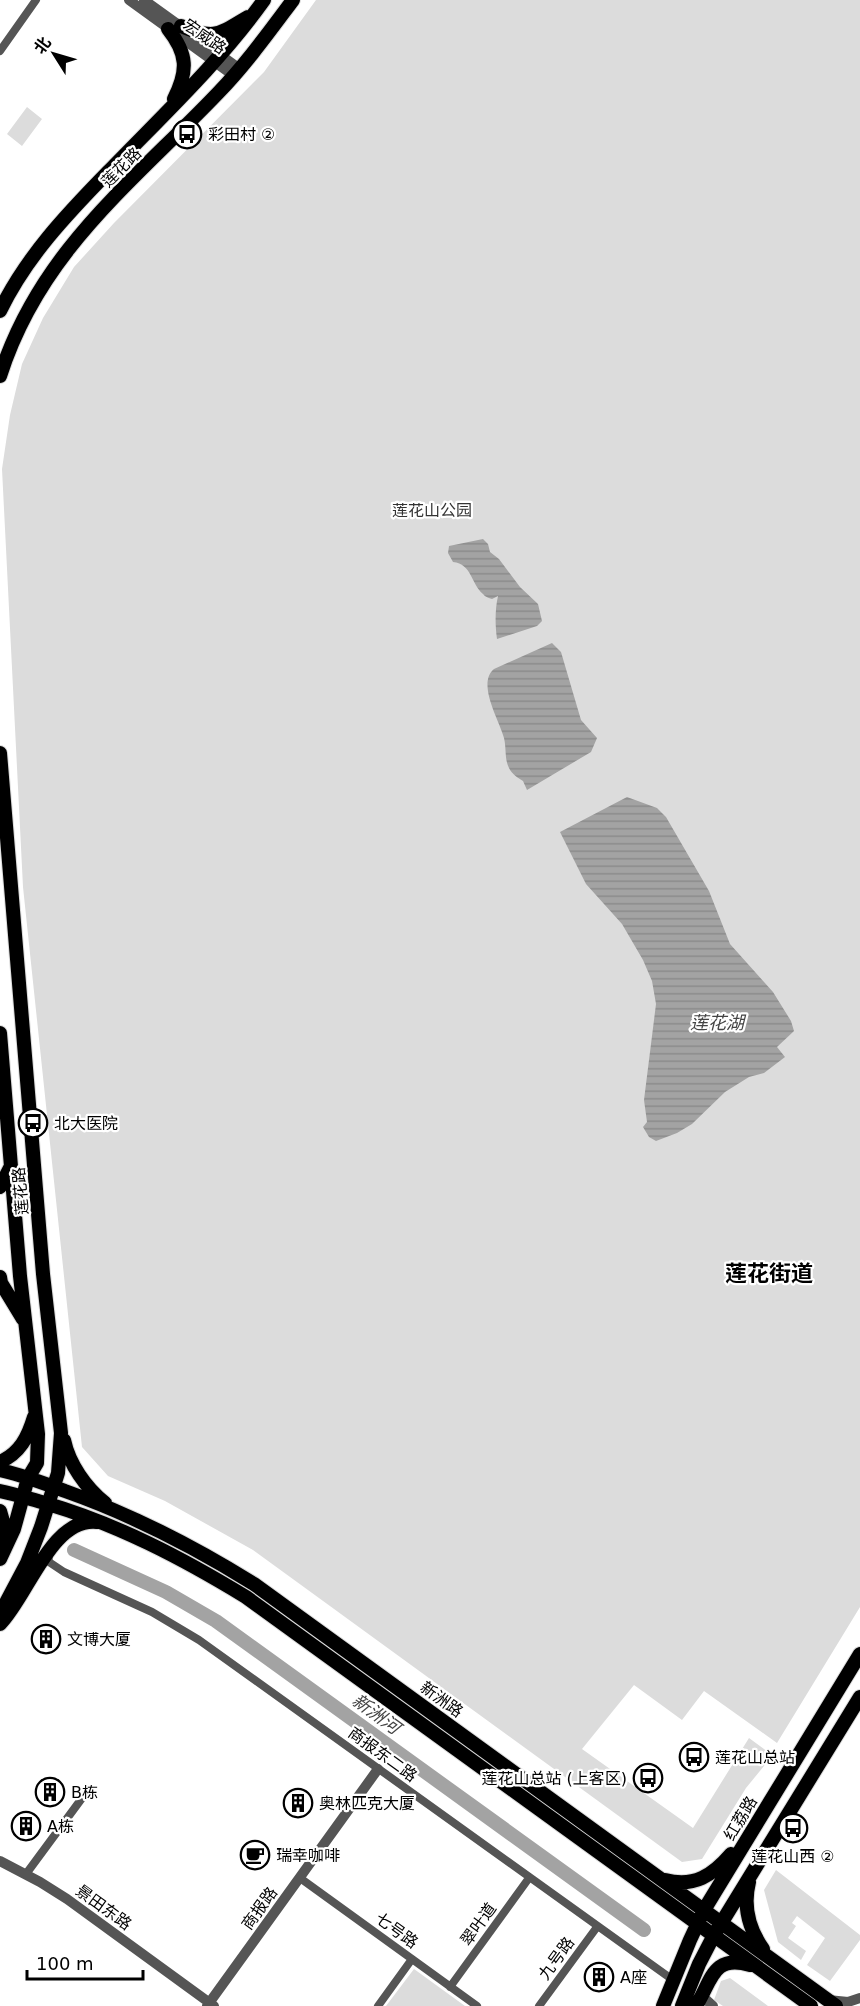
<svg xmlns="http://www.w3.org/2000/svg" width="860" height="2006" font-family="'DejaVu Sans','Noto Sans SC',sans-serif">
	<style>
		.green { fill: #dcdcdc }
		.water { fill: url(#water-rules) }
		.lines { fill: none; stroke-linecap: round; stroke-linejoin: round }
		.river { stroke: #a3a3a3; stroke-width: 14 }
		.primary-casing { stroke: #dbdbdb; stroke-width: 16 }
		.minor { stroke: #555; stroke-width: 8 }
		.tertiary { stroke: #555; stroke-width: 10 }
		.primary { stroke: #000; stroke-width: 14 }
		.labels { text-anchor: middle; stroke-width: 4.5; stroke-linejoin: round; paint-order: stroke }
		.street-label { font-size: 16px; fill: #000; stroke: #fff }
		.poi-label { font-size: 16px; fill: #000; stroke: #fff; text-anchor: start }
		.park-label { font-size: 16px; fill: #333; stroke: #fff }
		.water-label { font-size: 18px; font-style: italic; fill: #444; stroke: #fff }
		.district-label { font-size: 22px; font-weight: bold; fill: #000; stroke: #fff }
	</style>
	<defs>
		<pattern id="water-rules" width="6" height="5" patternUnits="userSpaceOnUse" patternTransform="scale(1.5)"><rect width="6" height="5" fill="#a3a3a3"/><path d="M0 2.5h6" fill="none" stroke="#8b8b8b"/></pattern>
	</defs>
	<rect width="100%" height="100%" fill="#fff"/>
	<!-- green -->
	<path class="green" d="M 316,0 L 860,0 L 860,1607 L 777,1743 L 704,1691 L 682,1720 L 634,1685 L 582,1749 L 693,1828 L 749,1738 L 772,1755 L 764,1766 L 746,1788 L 702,1859 L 682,1862 L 253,1550 L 165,1501 L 108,1476 L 82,1447 L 23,887 L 2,469 L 10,415 L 22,364 L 43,318 L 74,267 L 114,223 L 264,72 Z
		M 27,107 L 42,119 L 22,146 L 7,134 Z
		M 776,1870 L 860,1935 L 860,1940 L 830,1981 L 807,1965 L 825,1938 L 797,1916 L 792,1923 L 796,1926 L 788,1938 L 806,1951 L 801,1960 L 778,1942 L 764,1890 Z
		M 414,1969 L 465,2006 L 386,2006 Z
		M 730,1978 L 768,2006 L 723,2006 L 714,2000 L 721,1981 Z"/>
	<!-- water -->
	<path class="water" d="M 483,539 L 488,544 L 490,552 L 499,559 L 520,587 L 538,604 L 542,621 L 537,626 L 497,639 C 495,625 495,609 498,596 L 492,599 C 489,598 485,597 483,594 C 471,584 472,564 453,562 L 448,553 L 449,546 Z
		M 552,643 L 561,652 L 581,720 L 597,738 L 591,752 L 527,790 L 523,781 C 518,778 512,774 509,768 C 504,759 507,745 503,735 C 498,718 477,683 494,669 Z
		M 627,797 L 657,808 L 666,817 L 709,891 L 730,944 L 773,992 L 791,1021 L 794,1031 L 777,1047 L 785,1057 L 764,1073 L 749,1077 L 725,1092 L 692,1124 L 677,1133 L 656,1141 L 649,1137 L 643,1127 L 647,1122 L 644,1100 L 656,1004 L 652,981 L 643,960 L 622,924 L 586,884 L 560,832 Z"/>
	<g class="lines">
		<!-- river -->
		<path class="river" d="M 74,1550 L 166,1592 L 216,1621 L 644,1930"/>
		<!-- primary casing -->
		<g class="primary-casing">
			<path id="primary" d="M 181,26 C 214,40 218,35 248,17
				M 168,29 C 188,54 188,71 174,99
				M 0,311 C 26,257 67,214 108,172 C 162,116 219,63 264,0
				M 0,376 C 40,251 132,183 218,93 C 246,64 269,32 293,0
				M 0,753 L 43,1274 L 61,1433 L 58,1473 L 41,1527 L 27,1563 L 0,1614
				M 0,1033 L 20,1276 L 38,1434 L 37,1463 L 28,1478 L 14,1529 L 0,1559
				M 0,1187 L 11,1166
				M 0,1277 L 1,1283 L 23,1319
				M 64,1440 C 69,1464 86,1488 105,1503
				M 0,1462 C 20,1453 28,1437 34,1417
				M 0,1470 C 22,1475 44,1483 65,1491 C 133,1515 193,1546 254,1584 L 836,2006
				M 0,1491 C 15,1494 30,1499 45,1503 C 117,1524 182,1558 246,1597 L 811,2006
				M 0,1511 L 4,1525 L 0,1541
				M 0,1624 C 28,1596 51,1517 97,1522
				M 665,1880 C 694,1888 713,1875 731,1854
				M 749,1882 C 743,1906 749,1929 763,1949
				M 663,2006 L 690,1940 L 704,1910 L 860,1654
				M 682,2006 L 699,1964 L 714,1935 L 860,1697
				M 696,2006 C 712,1981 712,1954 750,1965"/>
		</g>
		<!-- minor -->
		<path class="minor" d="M 0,51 L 36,0
			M 48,1552 L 49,1562 L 64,1572 L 152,1612 L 199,1640 L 673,1980
			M 26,1874 L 88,1790
			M 300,1878 L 477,2006
			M 450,1987 L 529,1878
			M 378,2006 L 412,1959
			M 539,2006 L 597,1927"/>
		<!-- tertiary -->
		<path class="tertiary" d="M 129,0 L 234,76
			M 144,0 L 240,69
			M 0,1861 L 40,1882 L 67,1899 L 214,2006
			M 702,1996 L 713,2006
			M 828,2000 L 848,2002 L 860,1998
			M 207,2006 L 378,1769"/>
		<!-- primary -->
		<use href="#primary" class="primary"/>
	</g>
	<!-- icons -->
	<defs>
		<g id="bus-ring" transform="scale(1.5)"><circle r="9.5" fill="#fff" stroke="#000" stroke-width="1.5"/><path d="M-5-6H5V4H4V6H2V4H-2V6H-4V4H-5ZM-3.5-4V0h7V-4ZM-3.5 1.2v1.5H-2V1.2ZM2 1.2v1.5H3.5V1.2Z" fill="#000"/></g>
		<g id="building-ring" transform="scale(1.5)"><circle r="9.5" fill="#fff" stroke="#000" stroke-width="1.5"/><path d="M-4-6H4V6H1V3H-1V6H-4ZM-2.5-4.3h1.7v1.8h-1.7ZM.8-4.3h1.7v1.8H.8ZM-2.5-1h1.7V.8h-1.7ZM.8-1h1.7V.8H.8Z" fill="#000"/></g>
		<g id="cafe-ring" transform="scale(1.5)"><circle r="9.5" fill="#fff" stroke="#000" stroke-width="1.5"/><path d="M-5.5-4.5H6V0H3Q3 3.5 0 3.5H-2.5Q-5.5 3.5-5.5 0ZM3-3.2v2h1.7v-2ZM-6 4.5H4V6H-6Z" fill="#000"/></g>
	</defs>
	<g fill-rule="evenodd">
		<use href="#bus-ring" x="187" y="134"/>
		<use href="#bus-ring" x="33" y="1123"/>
		<use href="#building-ring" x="46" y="1639"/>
		<use href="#bus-ring" x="694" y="1757"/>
		<use href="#bus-ring" x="648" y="1778"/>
		<use href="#building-ring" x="50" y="1792"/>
		<use href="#building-ring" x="298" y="1803"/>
		<use href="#building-ring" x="26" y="1826"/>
		<use href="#bus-ring" x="793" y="1828"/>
		<use href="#cafe-ring" x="255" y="1855"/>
		<use href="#building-ring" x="599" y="1977"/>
	</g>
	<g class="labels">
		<!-- street labels -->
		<g class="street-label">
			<text transform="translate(205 36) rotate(35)" y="6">宏威路</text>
			<text transform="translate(121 167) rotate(-45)" y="6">莲花路</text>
			<text transform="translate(20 1191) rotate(-95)" y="6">莲花路</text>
			<text transform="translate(442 1699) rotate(36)" y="6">新洲路</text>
			<text transform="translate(383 1754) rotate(36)" y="6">商报东二路</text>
			<text transform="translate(740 1818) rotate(-59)" y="6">红荔路</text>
			<text transform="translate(104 1907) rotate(36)" y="6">景田东路</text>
			<text transform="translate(259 1908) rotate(-54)" y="6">商报路</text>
			<text transform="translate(478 1924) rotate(-54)" y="6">翠叶道</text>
			<text transform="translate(397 1930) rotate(36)" y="6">七号路</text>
			<text transform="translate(556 1958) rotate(-54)" y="6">九号路</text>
		</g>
		<!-- poi labels -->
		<g class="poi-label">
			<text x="208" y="140">彩田村 ②</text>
			<text x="54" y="1129">北大医院</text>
			<text x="67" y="1645">文博大厦</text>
			<text x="715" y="1763">莲花山总站</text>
			<text x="627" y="1784" text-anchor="end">莲花山总站 (上客区)</text>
			<text x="71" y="1798">B栋</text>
			<text x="319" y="1809">奥林匹克大厦</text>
			<text x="47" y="1832">A栋</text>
			<text x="276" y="1861">瑞幸咖啡</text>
			<text x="793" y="1862" text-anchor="middle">莲花山西 ②</text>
			<text x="620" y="1983">A座</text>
		</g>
		<!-- park labels -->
		<g class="park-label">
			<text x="432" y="516">莲花山公园</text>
		</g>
		<!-- water labels -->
		<g class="water-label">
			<text x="717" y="1029">莲花湖</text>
			<text transform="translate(376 1714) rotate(36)" y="6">新洲河</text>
		</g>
		<!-- district labels -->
		<g class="district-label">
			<text x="769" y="1281">莲花街道</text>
		</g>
	</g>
	<!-- north arrow -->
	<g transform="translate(54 54) rotate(307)" stroke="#ffffff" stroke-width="4.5" paint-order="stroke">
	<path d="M0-4.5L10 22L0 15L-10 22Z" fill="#000000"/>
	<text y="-9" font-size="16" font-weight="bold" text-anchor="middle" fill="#000000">北</text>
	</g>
	<!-- scale -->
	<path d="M27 1970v9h116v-9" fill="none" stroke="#000000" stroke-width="3"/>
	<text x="36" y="1970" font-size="18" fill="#000000" stroke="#ffffff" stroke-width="4.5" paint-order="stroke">100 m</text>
</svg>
